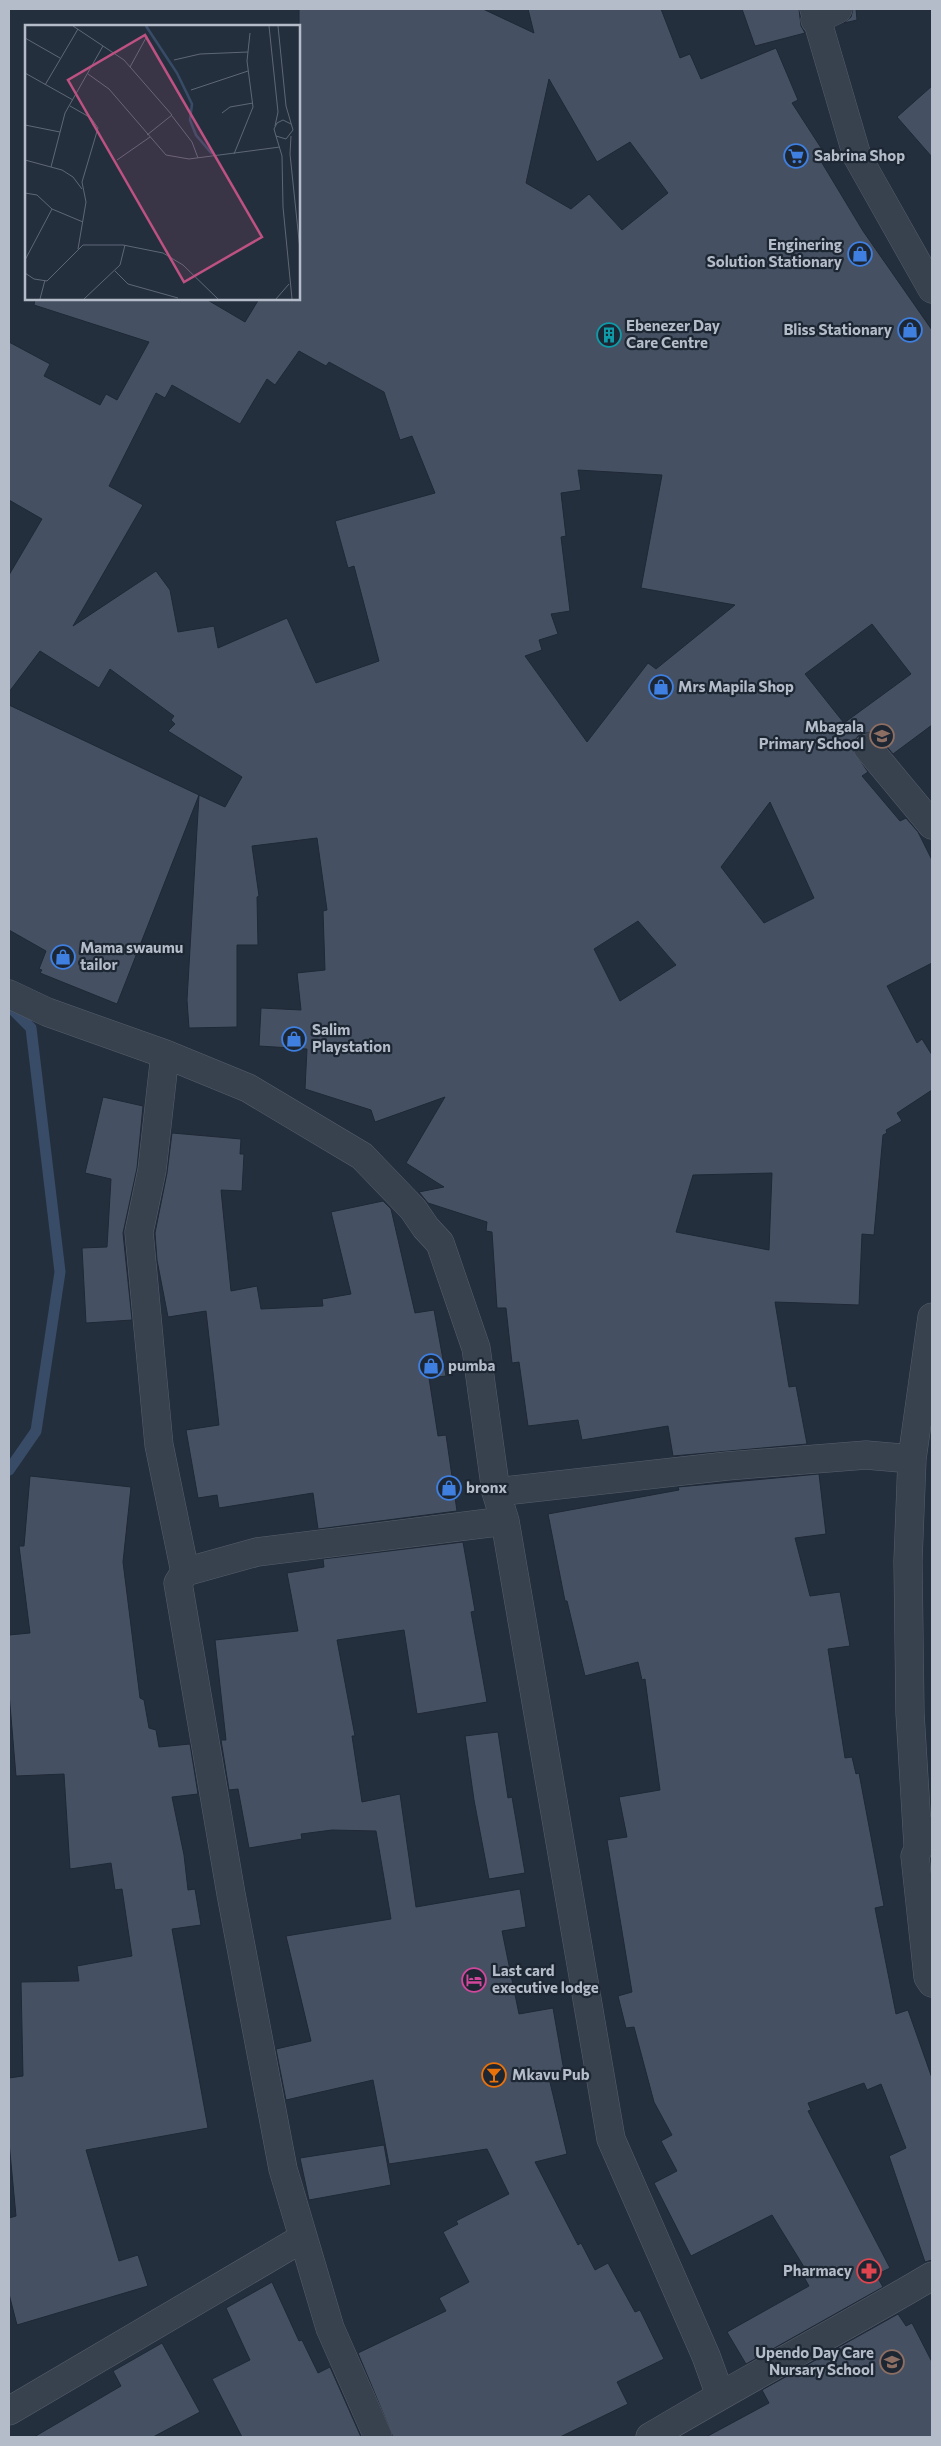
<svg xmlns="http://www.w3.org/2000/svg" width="941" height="2446" font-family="Commissioner,sans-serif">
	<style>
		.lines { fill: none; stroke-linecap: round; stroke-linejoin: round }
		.stream { stroke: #394c67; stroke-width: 11 }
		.building { fill: #455162; stroke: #1f2835; fill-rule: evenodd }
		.minor-casing { stroke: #565f6c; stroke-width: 29 }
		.minor { stroke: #38414e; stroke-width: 28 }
		.labels { text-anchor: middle; stroke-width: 4.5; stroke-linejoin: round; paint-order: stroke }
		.poi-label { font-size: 15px; font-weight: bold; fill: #b4bcc9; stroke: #1d2633; text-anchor: start }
		.inset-river { fill: none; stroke: #394c67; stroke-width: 2.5 }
		.inset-road { fill: none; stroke: #5e6776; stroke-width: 1 }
		.view { fill: #bd5182; fill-opacity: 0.15; stroke: #bd5182; stroke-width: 2.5 }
		.inset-edge { fill: none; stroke: #b4bcc9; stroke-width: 2.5 }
	</style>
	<rect width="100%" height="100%" fill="#242f3e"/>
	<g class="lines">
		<!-- stream -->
		<path class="stream" d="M 9,1006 L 31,1028 L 60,1272 L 36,1431 L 9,1470"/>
	</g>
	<!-- building -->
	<path class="building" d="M 299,9 L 483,9 L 534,33 L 528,9 L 661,9 L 680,58 L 690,54 L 701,79 L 776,48 L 798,100 L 792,103 L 825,154 L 819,158 L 863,231 L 932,330 L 932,725 L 893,754 L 880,738 L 873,733 L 866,733 L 858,736 L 853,743 L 853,750 L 868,772 L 862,776 L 900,821 L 906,818 L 918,832 L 932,860 L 932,963 L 887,986 L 917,1043 L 922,1039 L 932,1055 L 932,1090 L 897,1113 L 902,1121 L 886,1130 L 887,1133 L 883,1135 L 874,1235 L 862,1234 L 859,1305 L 775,1302 L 789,1387 L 796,1386 L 807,1444 L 673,1456 L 668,1426 L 582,1440 L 578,1420 L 528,1426 L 519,1362 L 512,1363 L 506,1308 L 497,1308 L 492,1232 L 486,1231 L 487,1222 L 428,1203 L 419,1192 L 444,1187 L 406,1163 L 445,1097 L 375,1122 L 371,1110 L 305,1089 L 307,1049 L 259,1046 L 261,1008 L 301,1010 L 297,973 L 325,970 L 323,911 L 327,910 L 317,838 L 252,846 L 259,896 L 257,897 L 258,945 L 237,945 L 237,1027 L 189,1028 L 187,1000 L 199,795 L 225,807 L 242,777 L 168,731 L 175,724 L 171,720 L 174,716 L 110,669 L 99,688 L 40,651 L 9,692 L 9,575 L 42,519 L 9,500 L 9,342 L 50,364 L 44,376 L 100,405 L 106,394 L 117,400 L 149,342 L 34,305 L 35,299 L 206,299 L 245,322 L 259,299 L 299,299 ZM 549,79 L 597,162 L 630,142 L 668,193 L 622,230 L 589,194 L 571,209 L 526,183 ZM 299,351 L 326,366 L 329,362 L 384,392 L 400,440 L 412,436 L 435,493 L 335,521 L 348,568 L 354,566 L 379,661 L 316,683 L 287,618 L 218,648 L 214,626 L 178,632 L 170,590 L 156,571 L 73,626 L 143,505 L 109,486 L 156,393 L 165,398 L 172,385 L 240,424 L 267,379 L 275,385 ZM 578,470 L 662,475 L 641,588 L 735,605 L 656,669 L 648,663 L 587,742 L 525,656 L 542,650 L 539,640 L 558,634 L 551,614 L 570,611 L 561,537 L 566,536 L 561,493 L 581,490 ZM 872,624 L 911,674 L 844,723 L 805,674 ZM 770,802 L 814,898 L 764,923 L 721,867 ZM 638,921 L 676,965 L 620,1001 L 594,949 ZM 772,1173 L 769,1250 L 676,1232 L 693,1175 Z
		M 742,9 L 799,9 L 801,26 L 805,33 L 755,46 Z
		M 853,9 L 856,9 L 857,20 L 844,23 L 851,17 Z
		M 932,86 L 932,157 L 897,117 Z
		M 9,705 L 199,795 L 117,1004 L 40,973 L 42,970 L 39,969 L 46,951 L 9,930 Z
		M 103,1097 L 143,1106 L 137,1168 L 123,1233 L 132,1320 L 86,1323 L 82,1248 L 107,1247 L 111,1179 L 85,1173 Z
		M 172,1133 L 241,1139 L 240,1154 L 244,1154 L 242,1191 L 221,1190 L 231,1291 L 257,1286 L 261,1309 L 323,1306 L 322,1299 L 351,1294 L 331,1212 L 383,1201 L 391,1209 L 415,1313 L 434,1310 L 446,1376 L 429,1378 L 438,1436 L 446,1435 L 457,1511 L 318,1529 L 313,1493 L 219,1508 L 217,1495 L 198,1498 L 186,1430 L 219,1425 L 206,1311 L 168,1317 L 157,1260 L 155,1233 L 167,1173 Z
		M 819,1474 L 826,1534 L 795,1538 L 810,1596 L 840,1592 L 850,1646 L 828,1649 L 845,1758 L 852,1757 L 856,1774 L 859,1773 L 884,1906 L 875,1908 L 896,2014 L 908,2010 L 932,2078 L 932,2260 L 925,2262 L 889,2156 L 906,2148 L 881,2084 L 867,2090 L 864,2083 L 808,2103 L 811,2110 L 808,2111 L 890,2268 L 876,2275 L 883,2287 L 746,2364 L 727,2332 L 809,2286 L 804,2277 L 809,2275 L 772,2215 L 691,2256 L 654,2183 L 677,2171 L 661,2141 L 672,2135 L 654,2102 L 634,2027 L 626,2028 L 618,1996 L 632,1992 L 607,1840 L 627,1837 L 619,1797 L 660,1790 L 645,1679 L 642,1680 L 638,1662 L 585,1676 L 567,1601 L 565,1601 L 548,1514 L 679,1490 L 678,1487 Z
		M 30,1476 L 131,1487 L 123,1562 L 140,1698 L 144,1700 L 149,1728 L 156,1730 L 159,1747 L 190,1744 L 198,1794 L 172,1797 L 184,1855 L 188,1890 L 195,1889 L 201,1925 L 172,1929 L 208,2128 L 86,2150 L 119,2261 L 138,2255 L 148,2286 L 17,2325 L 9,2294 L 9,2218 L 16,2216 L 9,2142 L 9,2078 L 23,2076 L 21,1982 L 79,1981 L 77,1966 L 132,1956 L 122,1889 L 115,1890 L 111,1863 L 70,1869 L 64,1774 L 16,1776 L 9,1693 L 9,1635 L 30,1633 L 19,1546 L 24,1546 Z
		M 463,1542 L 475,1611 L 471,1612 L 487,1702 L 417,1714 L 404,1630 L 337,1640 L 355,1736 L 352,1736 L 362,1802 L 400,1794 L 416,1907 L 520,1889 L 526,1927 L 502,1931 L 519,2014 L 553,2008 L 564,2071 L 548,2074 L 567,2154 L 535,2162 L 578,2245 L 581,2243 L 595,2270 L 608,2263 L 635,2312 L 640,2310 L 664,2359 L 617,2382 L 628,2404 L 560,2437 L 393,2437 L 358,2353 L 446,2311 L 439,2298 L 469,2282 L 443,2232 L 458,2224 L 456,2221 L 509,2194 L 487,2149 L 389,2164 L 373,2080 L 286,2100 L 276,2049 L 311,2041 L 286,1936 L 391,1919 L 376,1831 L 332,1830 L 301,1834 L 302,1839 L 249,1848 L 238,1789 L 229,1790 L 221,1740 L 226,1740 L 215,1640 L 298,1631 L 287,1573 L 324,1567 L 323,1559 Z
		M 498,1732 L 508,1798 L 512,1797 L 525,1873 L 489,1879 L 474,1800 L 465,1736 Z
		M 384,2145 L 391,2185 L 309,2200 L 300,2158 Z
		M 272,2282 L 299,2341 L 302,2340 L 318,2373 L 330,2367 L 361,2437 L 242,2437 L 212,2379 L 250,2360 L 226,2308 Z
		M 898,2314 L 906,2326 L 912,2323 L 932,2362 L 932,2437 L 706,2437 L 769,2403 L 762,2390 Z
		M 162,2343 L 200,2412 L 153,2437 L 34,2437 L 121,2386 L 113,2371 Z"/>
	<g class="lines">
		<!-- minor casing -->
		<g class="minor-casing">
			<path id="minor" d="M 814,9 L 857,156 L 932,289
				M 815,20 L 838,9
				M 868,748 L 932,825
				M 9,994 L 47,1012 L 165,1054 L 248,1088 L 362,1156 L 413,1209 L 426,1228 L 440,1243 L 476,1348 L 496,1492 L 505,1521 L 611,2139 L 706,2356 L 720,2395
				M 165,1054 L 152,1170 L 139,1232 L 159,1445 L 185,1572
				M 496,1492 L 727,1466 L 866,1455 L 912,1459
				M 927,1830 L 915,1856 L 928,1977 L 932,1983
				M 918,1845 L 910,1713 L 908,1561 L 912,1459 L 932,1317
				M 9,2411 L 303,2238
				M 378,2437 L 330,2328 L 283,2169 L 231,1894 L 178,1583 L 185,1572 L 257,1552 L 505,1521
				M 650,2437 C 743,2381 839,2331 932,2276"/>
		</g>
		<!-- minor -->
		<use href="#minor" class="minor"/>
	</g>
	<!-- icons -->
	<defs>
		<g id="supermarket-ring" transform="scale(1.25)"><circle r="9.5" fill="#1d2633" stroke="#3f7fe0" stroke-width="1.5"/><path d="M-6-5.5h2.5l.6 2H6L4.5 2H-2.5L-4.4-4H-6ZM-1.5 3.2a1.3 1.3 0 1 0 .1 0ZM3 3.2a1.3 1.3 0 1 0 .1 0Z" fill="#3f7fe0"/></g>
		<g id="shop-ring" transform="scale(1.25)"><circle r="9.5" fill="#1d2633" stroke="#3f7fe0" stroke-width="1.5"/><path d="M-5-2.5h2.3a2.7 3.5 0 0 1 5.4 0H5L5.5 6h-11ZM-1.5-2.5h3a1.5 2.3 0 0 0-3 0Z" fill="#3f7fe0"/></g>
		<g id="building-ring" transform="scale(1.25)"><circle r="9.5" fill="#1d2633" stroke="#0f9aa8" stroke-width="1.5"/><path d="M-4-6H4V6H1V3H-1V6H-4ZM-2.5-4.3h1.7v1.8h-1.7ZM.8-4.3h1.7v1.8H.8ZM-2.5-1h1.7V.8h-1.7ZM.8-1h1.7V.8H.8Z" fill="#0f9aa8"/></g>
		<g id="school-ring" transform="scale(1.25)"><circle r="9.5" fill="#1d2633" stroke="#8d6e63" stroke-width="1.5"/><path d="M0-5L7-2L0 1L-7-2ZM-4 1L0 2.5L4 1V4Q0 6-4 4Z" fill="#8d6e63"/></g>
		<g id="hotel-ring" transform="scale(1.25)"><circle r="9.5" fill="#1d2633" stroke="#d1479c" stroke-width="1.5"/><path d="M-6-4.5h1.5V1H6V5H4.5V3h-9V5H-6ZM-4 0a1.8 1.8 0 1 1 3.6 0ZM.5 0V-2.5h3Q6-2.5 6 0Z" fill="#d1479c"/></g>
		<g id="bar-ring" transform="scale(1.25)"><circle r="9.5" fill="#1d2633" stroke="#e8710a" stroke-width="1.5"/><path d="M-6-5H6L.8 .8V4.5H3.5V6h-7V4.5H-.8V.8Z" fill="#e8710a"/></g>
		<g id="pharmacy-ring" transform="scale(1.25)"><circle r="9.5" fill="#1d2633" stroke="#e0444e" stroke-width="1.5"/><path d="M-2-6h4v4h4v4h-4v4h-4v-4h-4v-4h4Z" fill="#e0444e"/></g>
	</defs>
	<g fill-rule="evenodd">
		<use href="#supermarket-ring" x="796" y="156"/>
		<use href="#shop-ring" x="860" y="254"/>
		<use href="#shop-ring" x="910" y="330"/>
		<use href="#building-ring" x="609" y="335"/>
		<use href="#shop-ring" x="661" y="687"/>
		<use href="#school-ring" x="882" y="736"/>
		<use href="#shop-ring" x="63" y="957"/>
		<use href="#shop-ring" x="294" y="1039"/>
		<use href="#shop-ring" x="431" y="1366"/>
		<use href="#shop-ring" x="449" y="1488"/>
		<use href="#hotel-ring" x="474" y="1980"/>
		<use href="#bar-ring" x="494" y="2075"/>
		<use href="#pharmacy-ring" x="869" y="2271"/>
		<use href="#school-ring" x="892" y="2362"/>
	</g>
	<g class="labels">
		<!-- poi labels -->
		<g class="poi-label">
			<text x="814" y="161">Sabrina Shop</text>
			<text x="842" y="250" text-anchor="end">Enginering<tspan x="842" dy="17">Solution Stationary</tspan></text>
			<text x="626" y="331">Ebenezer Day<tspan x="626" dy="17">Care Centre</tspan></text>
			<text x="892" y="335" text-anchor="end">Bliss Stationary</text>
			<text x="678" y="692">Mrs Mapila Shop</text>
			<text x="864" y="732" text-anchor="end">Mbagala<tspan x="864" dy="17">Primary School</tspan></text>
			<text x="80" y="953">Mama swaumu<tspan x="80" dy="17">tailor</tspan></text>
			<text x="312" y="1035">Salim<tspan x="312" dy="17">Playstation</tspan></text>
			<text x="448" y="1371">pumba</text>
			<text x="466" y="1493">bronx</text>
			<text x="492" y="1976">Last card<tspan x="492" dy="17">executive lodge</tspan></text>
			<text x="512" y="2080">Mkavu Pub</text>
			<text x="852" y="2276" text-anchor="end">Pharmacy</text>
			<text x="874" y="2358" text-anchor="end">Upendo Day Care<tspan x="874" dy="17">Nursary School</tspan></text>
		</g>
	</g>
	<!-- overview -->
	<g transform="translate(25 25)">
		<rect width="275" height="275" fill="#242f3e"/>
		<path class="inset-river" d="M 121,1 L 152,48 L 167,79 L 165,95 L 171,110 L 187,129"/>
		<path class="inset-road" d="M 48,1 L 99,35 L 147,90 L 122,110M 244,1 L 253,87 L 250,101M 253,1 L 261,81 L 268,105 L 261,114 L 251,111 L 249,104 L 252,98 L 258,95 L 266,99M 0,13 L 35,33M 149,35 L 175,29 L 223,27M 105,42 L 122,11M 0,48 L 48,75M 63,49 L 84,64 L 141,130 L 164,134 L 255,122M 20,60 L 53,4M 166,65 L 223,46M 45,81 L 66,93 L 73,103 L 57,157 L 61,177 L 53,224M 197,88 L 205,82 L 228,78M 147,91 L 167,117 L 173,133M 0,100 L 35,107M 251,111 L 257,131 L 258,182 L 267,274M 266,111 L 265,129 L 275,225M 209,129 L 228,82 L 222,36 L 225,8M 0,135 L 37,145 L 48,152 L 57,164M 92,135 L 125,112M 26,142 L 40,88 L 78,21M 0,168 L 12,170 L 27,184 L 58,197M 0,235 L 27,184M 90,246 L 103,259 L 153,273M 0,248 L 9,254 L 22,256 L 58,220 L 98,220 L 138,228 L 158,240 L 193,274M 15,274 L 20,255M 59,274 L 95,240 L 100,220M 251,274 L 264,259"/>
		<path class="view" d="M 120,10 L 237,212 L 159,257 L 43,55 Z"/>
		<rect width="275" height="275" class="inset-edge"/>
	</g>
	<!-- border -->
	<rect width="941" height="2446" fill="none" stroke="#b4bcc9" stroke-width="20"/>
</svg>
